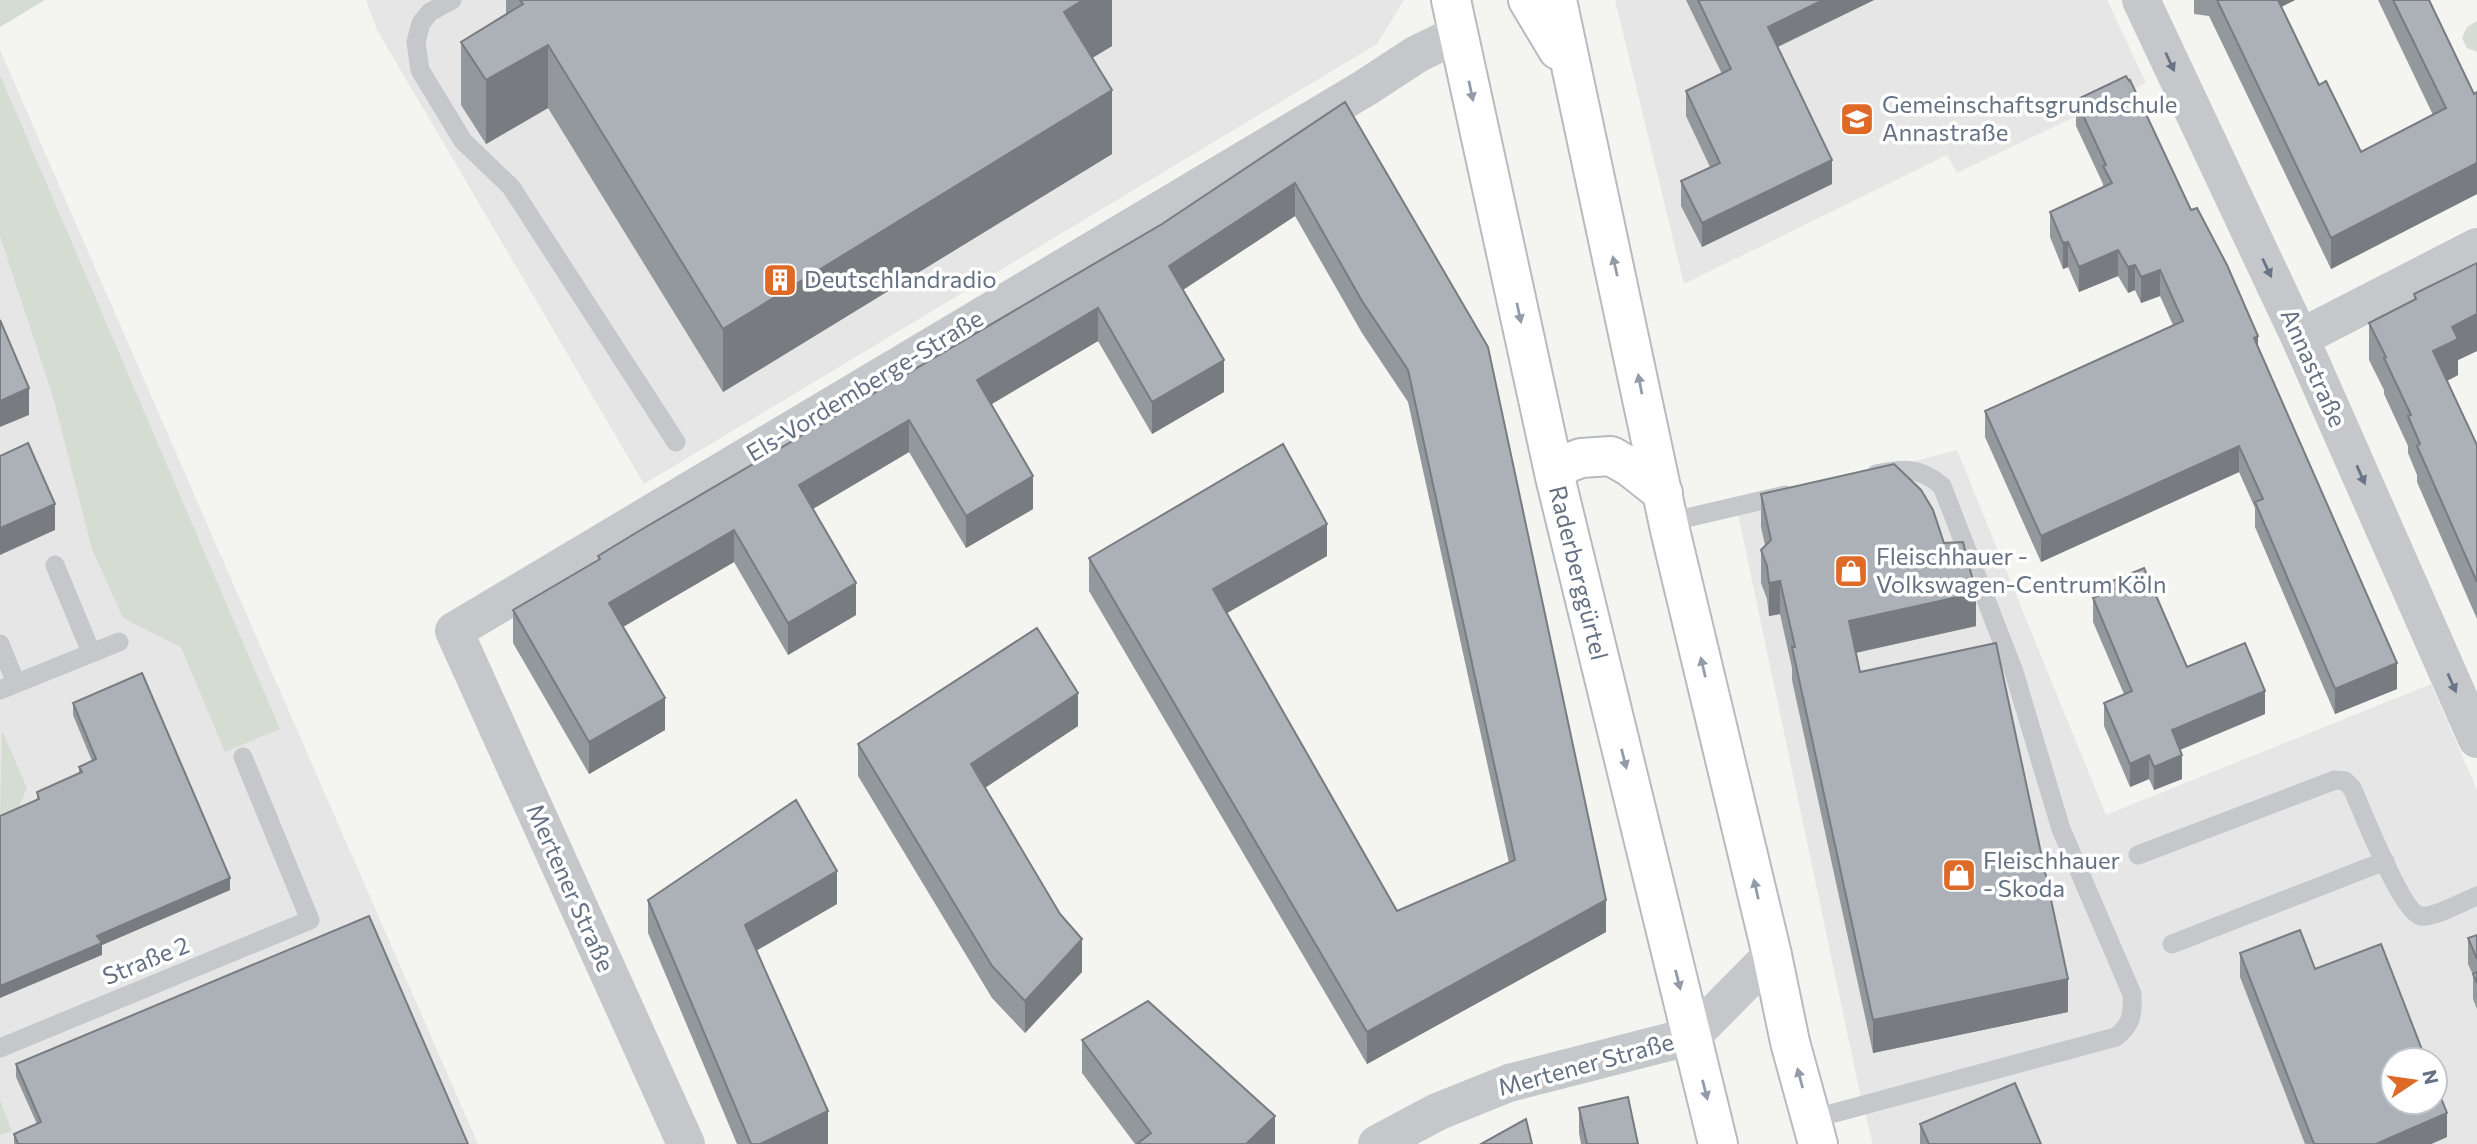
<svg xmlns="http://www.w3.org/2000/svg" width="2477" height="1144" font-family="Commissioner,sans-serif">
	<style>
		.built { fill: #e5e6e5; fill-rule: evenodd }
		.green { fill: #d5dcd2 }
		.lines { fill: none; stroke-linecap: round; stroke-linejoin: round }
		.secondary-casing { stroke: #b7babf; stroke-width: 42 }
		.lane { stroke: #c5c7cb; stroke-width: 19 }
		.street { stroke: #c5c7cb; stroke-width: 38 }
		.secondary { stroke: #fff; stroke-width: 38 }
		.wall { fill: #93989d }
		.shaded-wall { fill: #787c80 }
		.building { fill: #abb1b7; stroke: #787c80; stroke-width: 2 }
		.oneway { fill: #697586 }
		.oneway2 { fill: #929ca8 }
		.labels { text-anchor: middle; stroke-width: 7; stroke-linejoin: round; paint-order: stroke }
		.poi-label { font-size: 24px; fill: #647182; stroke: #fff; text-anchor: start }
		.street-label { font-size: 24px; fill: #647182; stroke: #fff }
	</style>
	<rect width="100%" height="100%" fill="#f4f5f1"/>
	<!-- built -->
	<path class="built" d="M 366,0 L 1404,0 L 1377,44 L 644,484 L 377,30 Z
		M 1615,0 L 2107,0 L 2146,83 L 1957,173 L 1947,155 L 1684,284 Z
		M 0,50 L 478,1144 L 0,1144 Z
		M 1957,450 L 2106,815 L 2431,684 L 2477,790 L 2477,1144 L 1873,1144 L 1862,1103 L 1737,509 ZM 2393,1060 L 2435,1060 L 2435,1102 L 2393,1102 Z"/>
	<!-- green -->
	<path class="green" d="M 0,0 L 45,0 L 0,27 Z
		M 2477,21 L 2477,52 L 2467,48 L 2462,38 L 2467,27 Z
		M 0,75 L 280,729 L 225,752 L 181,647 L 123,618 L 92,549 L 53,397 L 0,236 Z
		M 2,731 L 27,788 L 16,813 L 0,820 Z
		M 0,1100 L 12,1131 L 0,1135 Z"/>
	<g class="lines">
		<!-- secondary casing -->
		<g class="secondary-casing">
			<path id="secondary" d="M 1451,0 L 1555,477 L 1718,1144
				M 1528,0 L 1558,50
				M 1557,0 L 1670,530 L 1772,955 L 1790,1042 L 1818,1144
				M 1555,477 L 1565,464 L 1581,458 L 1611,456 L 1630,467 L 1663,493"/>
		</g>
		<!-- lane -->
		<path class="lane" d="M 452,0 L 430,12 L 421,23 L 416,42 L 420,70 L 463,141 L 511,187 L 676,442
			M 1669,522 L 1785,495
			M 55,565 L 91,652
			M 0,644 L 16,683
			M 0,690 L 119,642
			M 2138,855 L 2335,780 L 2345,781 L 2352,788 C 2361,808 2402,913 2421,916 C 2434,918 2464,901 2477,896
			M 2172,944 L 2385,861
			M 0,1048 L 310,920 L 243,757
			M 1812,1119 L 2116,1037 C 2132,1024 2133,1014 2132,994 L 2061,829 L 2014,672 L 1942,486 C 1920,467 1904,468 1876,474"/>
		<!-- street -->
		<path class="street" d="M 2141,0 L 2300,338 L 2477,739
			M 2300,338 L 2477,247
			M 686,1144 L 454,631 L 1365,88 L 1417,54 L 1458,34
			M 1377,1144 L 1437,1112 L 1509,1083 L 1692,1036 L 1772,955"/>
		<!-- secondary -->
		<use href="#secondary" class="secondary"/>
	</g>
	<!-- wall -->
	<path class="wall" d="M 506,0 L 1112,0 L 1112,46 L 1092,58 L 1112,154 L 723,392 L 548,108 L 486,144 L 461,105 L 461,42 L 506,15 Z
		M 1686,0 L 1874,0 L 1778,47 L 1832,184 L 1702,247 L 1681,206 L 1681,181 L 1710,167 L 1686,116 L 1686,91 L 1722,74 Z
		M 2194,0 L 2295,0 L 2281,7 L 2319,85 L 2361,152 L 2433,115 L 2378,0 L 2429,0 L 2474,94 L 2477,92 L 2477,194 L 2331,269 L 2209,16 L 2194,14 Z
		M 2076,100 L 2191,210 L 2258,348 L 2397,689 L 2335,714 L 2255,527 L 2255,508 L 2239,472 L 2041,562 L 1985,437 L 1985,411 L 2173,325 L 2160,296 L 2141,303 L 2135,290 L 2128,293 L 2118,276 L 2079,292 L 2068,267 L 2063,269 L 2050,237 L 2050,212 L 2103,187 L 2103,184 L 2076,126 Z
		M 1345,102 L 1606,932 L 1367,1064 L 1089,591 L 1089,558 L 1327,556 L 1227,613 L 1397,911 L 1509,863 L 1408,402 L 1362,333 L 1295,216 L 1183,290 L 1224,392 L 1152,434 L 1098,341 L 991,404 L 1033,509 L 966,548 L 909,452 L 813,509 L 856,615 L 788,655 L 734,562 L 623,627 L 665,730 L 589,774 L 513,643 L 513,610 L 598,560 L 598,556 L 1162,224 Z
		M 2477,263 L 2477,351 L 2458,360 L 2458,375 L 2447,381 L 2477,445 L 2477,619 L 2417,482 L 2417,475 L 2408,453 L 2408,446 L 2384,394 L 2384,390 L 2369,360 L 2369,323 L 2414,300 L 2414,294 Z
		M 1761,494 L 1944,543 L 1976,626 L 1856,653 L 1860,672 L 2068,1012 L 1873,1053 L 1792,680 L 1792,668 L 1780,614 L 1769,616 L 1767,599 L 1761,583 L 1761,550 L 1765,545 L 1761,527 Z
		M 2110,582 L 2187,667 L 2265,714 L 2180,750 L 2182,779 L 2154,790 L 2149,779 L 2130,787 L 2104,726 L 2104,703 L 2124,694 L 2093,622 L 2093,598 L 2110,591 Z
		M 73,703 L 230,890 L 102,945 L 102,955 L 37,800 L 37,792 L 79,773 L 79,767 L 92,761 L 73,715 Z
		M 1078,726 L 985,788 L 1082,972 L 1025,1033 L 992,998 L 858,776 L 858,744 Z
		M 648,900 L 837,904 L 756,951 L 828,1144 L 737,1144 L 648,933 Z
		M 2477,935 L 2477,1009 L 2473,999 L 2473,975 L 2468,964 L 2468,938 Z
		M 2240,953 L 2315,969 L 2447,1137 L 2431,1144 L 2305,1144 L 2240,977 Z
		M 1082,1040 L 1275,1144 L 1135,1144 L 1082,1073 Z
		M 16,1064 L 468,1144 L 14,1144 L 14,1134 L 37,1124 L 16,1077 Z
		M 1579,1108 L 1638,1144 L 1581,1144 L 1579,1133 Z
		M 1920,1124 L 2041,1144 L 1920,1144 Z"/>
	<!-- shaded-wall -->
	<path class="shaded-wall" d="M 1083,0 L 1112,0 L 1112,46 L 1064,75 L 1064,12 Z
		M 1823,0 L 1874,0 L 1768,51 L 1768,27 Z
		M 2269,0 L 2295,0 L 2269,13 Z
		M 548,45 L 548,108 L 486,144 L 486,80 Z
		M 1112,90 L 1112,154 L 723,392 L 723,329 Z
		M 1832,160 L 1832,184 L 1702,247 L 1702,223 Z
		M 2477,163 L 2477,194 L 2331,269 L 2331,238 Z
		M 1295,183 L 1295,216 L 1169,299 L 1169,266 Z
		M 2068,242 L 2068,267 L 2063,269 L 2063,243 Z
		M 2118,250 L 2118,276 L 2079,292 L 2079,267 Z
		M 2135,265 L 2135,290 L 2128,293 L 2128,267 Z
		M 2160,270 L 2160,296 L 2141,303 L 2141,277 Z
		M 1098,308 L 1098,341 L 977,413 L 977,380 Z
		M 2477,314 L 2477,351 L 2458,360 L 2458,375 L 2433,388 L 2433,351 L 2452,327 Z
		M 2258,336 L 2258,361 L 2254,338 Z
		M 1224,360 L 1224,392 L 1152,434 L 1152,402 Z
		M 29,388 L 29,415 L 0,427 L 0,401 Z
		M 909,420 L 909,452 L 799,517 L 799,485 Z
		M 2239,446 L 2239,472 L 2041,562 L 2041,536 Z
		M 1033,476 L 1033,509 L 966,548 L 966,516 Z
		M 55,504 L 55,530 L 0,555 L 0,528 Z
		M 1327,524 L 1327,556 L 1213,621 L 1213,589 Z
		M 734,530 L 734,562 L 609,635 L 609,603 Z
		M 1780,581 L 1780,614 L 1769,616 L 1769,583 Z
		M 856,583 L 856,615 L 788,655 L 788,623 Z
		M 1976,593 L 1976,626 L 1849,654 L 1849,621 Z
		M 2397,663 L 2397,689 L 2335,714 L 2335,689 Z
		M 2265,691 L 2265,714 L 2172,753 L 2172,730 Z
		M 1078,693 L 1078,726 L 971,797 L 971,764 Z
		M 665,698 L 665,730 L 589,774 L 589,742 Z
		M 2149,755 L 2149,779 L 2130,787 L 2130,764 Z
		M 2182,755 L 2182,779 L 2154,790 L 2154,767 Z
		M 837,871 L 837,904 L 745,957 L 745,925 Z
		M 230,878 L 230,890 L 102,945 L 102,955 L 0,998 L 0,986 L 97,936 Z
		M 1606,900 L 1606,932 L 1367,1064 L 1367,1032 Z
		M 1082,939 L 1082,972 L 1025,1033 L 1025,1001 Z
		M 2068,979 L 2068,1012 L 1873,1053 L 1873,1020 Z
		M 828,1111 L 828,1144 L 760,1144 Z
		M 2447,1113 L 2447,1137 L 2431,1144 L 2376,1144 Z
		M 1275,1116 L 1275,1144 L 1246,1144 Z"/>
	<!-- building -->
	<path class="building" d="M 520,0 L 1083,0 L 1064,12 L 1112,90 L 723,329 L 548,45 L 486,80 L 461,42 L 523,4 Z
		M 1698,0 L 1823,0 L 1768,27 L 1832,160 L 1702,223 L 1681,181 L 1720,163 L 1686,91 L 1731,69 Z
		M 2217,0 L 2278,0 L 2319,85 L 2326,81 L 2361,152 L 2446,108 L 2393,0 L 2429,0 L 2474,94 L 2477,92 L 2477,163 L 2331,238 Z
		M 2126,76 L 2129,81 L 2130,80 L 2191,210 L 2197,208 L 2227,265 L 2258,336 L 2254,338 L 2397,663 L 2335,689 L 2255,502 L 2263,499 L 2239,446 L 2041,536 L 1985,411 L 2183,321 L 2160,270 L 2141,277 L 2135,265 L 2128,267 L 2118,250 L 2079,267 L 2068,242 L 2063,243 L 2050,212 L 2112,183 L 2103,166 L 2106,165 L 2076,100 Z
		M 1345,102 L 1488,347 L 1606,900 L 1367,1032 L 1089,558 L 1283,444 L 1327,524 L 1213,589 L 1397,911 L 1515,860 L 1408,370 L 1362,301 L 1295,183 L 1169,266 L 1224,360 L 1152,402 L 1098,308 L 977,380 L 1033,476 L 966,516 L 909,420 L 799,485 L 856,583 L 788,623 L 734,530 L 609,603 L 665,698 L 589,742 L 513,610 L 600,559 L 598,556 L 639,531 L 1162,224 Z
		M 2477,263 L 2477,314 L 2452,327 L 2458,339 L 2433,351 L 2477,445 L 2477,582 L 2417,446 L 2420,444 L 2408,416 L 2411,415 L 2384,358 L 2386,357 L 2369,323 L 2416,299 L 2414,294 Z
		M 0,320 L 29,388 L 0,401 Z
		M 28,443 L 55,504 L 0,528 L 0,456 Z
		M 1894,464 L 1921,490 L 1933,510 L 1944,543 L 1963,542 L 1976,593 L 1849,621 L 1860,672 L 1996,643 L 2068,979 L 1873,1020 L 1792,647 L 1795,647 L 1780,581 L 1769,583 L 1767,566 L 1761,550 L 1771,540 L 1761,494 Z
		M 2144,568 L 2187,667 L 2245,643 L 2265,691 L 2172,730 L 2182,755 L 2154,767 L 2149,755 L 2130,764 L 2104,703 L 2132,691 L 2093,598 L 2114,589 L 2110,582 Z
		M 1037,628 L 1078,693 L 971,764 L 1060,914 L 1082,939 L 1025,1001 L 992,966 L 858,744 Z
		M 142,673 L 230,878 L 97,936 L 102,943 L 0,986 L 0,816 L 39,799 L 37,792 L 82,772 L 79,767 L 96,759 L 73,703 Z
		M 796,800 L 837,871 L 745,925 L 828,1111 L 760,1144 L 751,1144 L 648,900 Z
		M 369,916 L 468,1144 L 18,1144 L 14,1134 L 41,1122 L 16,1064 Z
		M 2300,930 L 2315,969 L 2381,944 L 2426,1060 L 2393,1060 L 2393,1102 L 2435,1102 L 2435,1083 L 2447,1113 L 2376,1144 L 2314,1144 L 2240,953 Z
		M 2477,935 L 2477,959 L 2468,938 Z
		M 2477,972 L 2477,983 L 2473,974 Z
		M 1148,1001 L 1275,1116 L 1246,1144 L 1137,1144 L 1151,1133 L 1082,1040 Z
		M 2015,1083 L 2041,1144 L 1929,1144 L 1920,1124 Z
		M 1628,1097 L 1638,1144 L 1587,1144 L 1579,1108 Z
		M 1526,1119 L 1532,1144 L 1481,1144 Z"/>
	<!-- one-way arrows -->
	<defs><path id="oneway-solid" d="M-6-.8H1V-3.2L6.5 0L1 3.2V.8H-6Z" transform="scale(1.75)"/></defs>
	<g class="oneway">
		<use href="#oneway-solid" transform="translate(2170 62) rotate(65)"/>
		<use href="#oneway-solid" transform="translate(2267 268) rotate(65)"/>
		<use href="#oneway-solid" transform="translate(2361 475) rotate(66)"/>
		<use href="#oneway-solid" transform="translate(2452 683) rotate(66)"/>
	</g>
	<g class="oneway2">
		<use href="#oneway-solid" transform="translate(1471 91) rotate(78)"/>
		<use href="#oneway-solid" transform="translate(1615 266) rotate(-103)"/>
		<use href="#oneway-solid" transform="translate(1519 313) rotate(78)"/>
		<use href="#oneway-solid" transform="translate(1640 384) rotate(-101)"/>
		<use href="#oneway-solid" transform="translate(1703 667) rotate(-103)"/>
		<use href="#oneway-solid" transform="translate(1624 759) rotate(76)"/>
		<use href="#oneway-solid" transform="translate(1756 889) rotate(-103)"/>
		<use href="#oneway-solid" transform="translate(1678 980) rotate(76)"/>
		<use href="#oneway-solid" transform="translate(1800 1078) rotate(-105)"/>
		<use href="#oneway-solid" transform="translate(1705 1090) rotate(76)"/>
	</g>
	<!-- icons -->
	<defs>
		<g id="school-square" transform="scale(1.75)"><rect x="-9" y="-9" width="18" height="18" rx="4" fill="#df6a27" stroke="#fff"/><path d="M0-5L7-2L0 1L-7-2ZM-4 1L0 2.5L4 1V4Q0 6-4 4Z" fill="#fff"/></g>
		<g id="building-square" transform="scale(1.75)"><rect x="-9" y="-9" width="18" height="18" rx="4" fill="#df6a27" stroke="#fff"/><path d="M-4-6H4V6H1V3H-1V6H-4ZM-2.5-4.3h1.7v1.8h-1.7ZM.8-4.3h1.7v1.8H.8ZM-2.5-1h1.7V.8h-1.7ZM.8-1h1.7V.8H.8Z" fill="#fff"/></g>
		<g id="shop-square" transform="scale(1.75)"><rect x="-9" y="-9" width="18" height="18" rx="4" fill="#df6a27" stroke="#fff"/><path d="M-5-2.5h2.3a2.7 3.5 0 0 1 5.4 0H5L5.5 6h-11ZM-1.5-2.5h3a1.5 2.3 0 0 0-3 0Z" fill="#fff"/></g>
	</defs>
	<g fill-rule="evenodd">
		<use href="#school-square" x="1857" y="119"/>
		<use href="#building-square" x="780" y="280"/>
		<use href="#shop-square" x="1851" y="571"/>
		<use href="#shop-square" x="1959" y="875"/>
	</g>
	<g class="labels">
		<!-- poi labels -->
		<g class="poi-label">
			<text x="1882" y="113">Gemeinschaftsgrundschule<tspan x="1882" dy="28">Annastraße</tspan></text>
			<text x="804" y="288">Deutschlandradio</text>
			<text x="1876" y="565">Fleischhauer -<tspan x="1876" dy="28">Volkswagen-Centrum Köln</tspan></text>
			<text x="1983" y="869">Fleischhauer<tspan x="1983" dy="28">- Skoda</tspan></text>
		</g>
		<!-- street labels -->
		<g class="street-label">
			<text transform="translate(2313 368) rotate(66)" y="8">Annastraße</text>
			<text transform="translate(865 386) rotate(-31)" y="8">Els-Vordemberge-Straße</text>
			<text transform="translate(1578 573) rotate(76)" y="8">Raderberggürtel</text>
			<text transform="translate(570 888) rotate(66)" y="8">Mertener Straße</text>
			<text transform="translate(146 961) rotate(-22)" y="8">Straße 2</text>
			<text transform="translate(1586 1065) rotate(-15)" y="8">Mertener Straße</text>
		</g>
	</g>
	<!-- north arrow -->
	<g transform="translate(2414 1081) rotate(77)"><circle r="33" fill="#ffffff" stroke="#c1c6cd" stroke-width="2"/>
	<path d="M0-5L12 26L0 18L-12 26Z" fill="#df6a27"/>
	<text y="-10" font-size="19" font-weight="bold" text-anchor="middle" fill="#647182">N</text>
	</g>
</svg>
